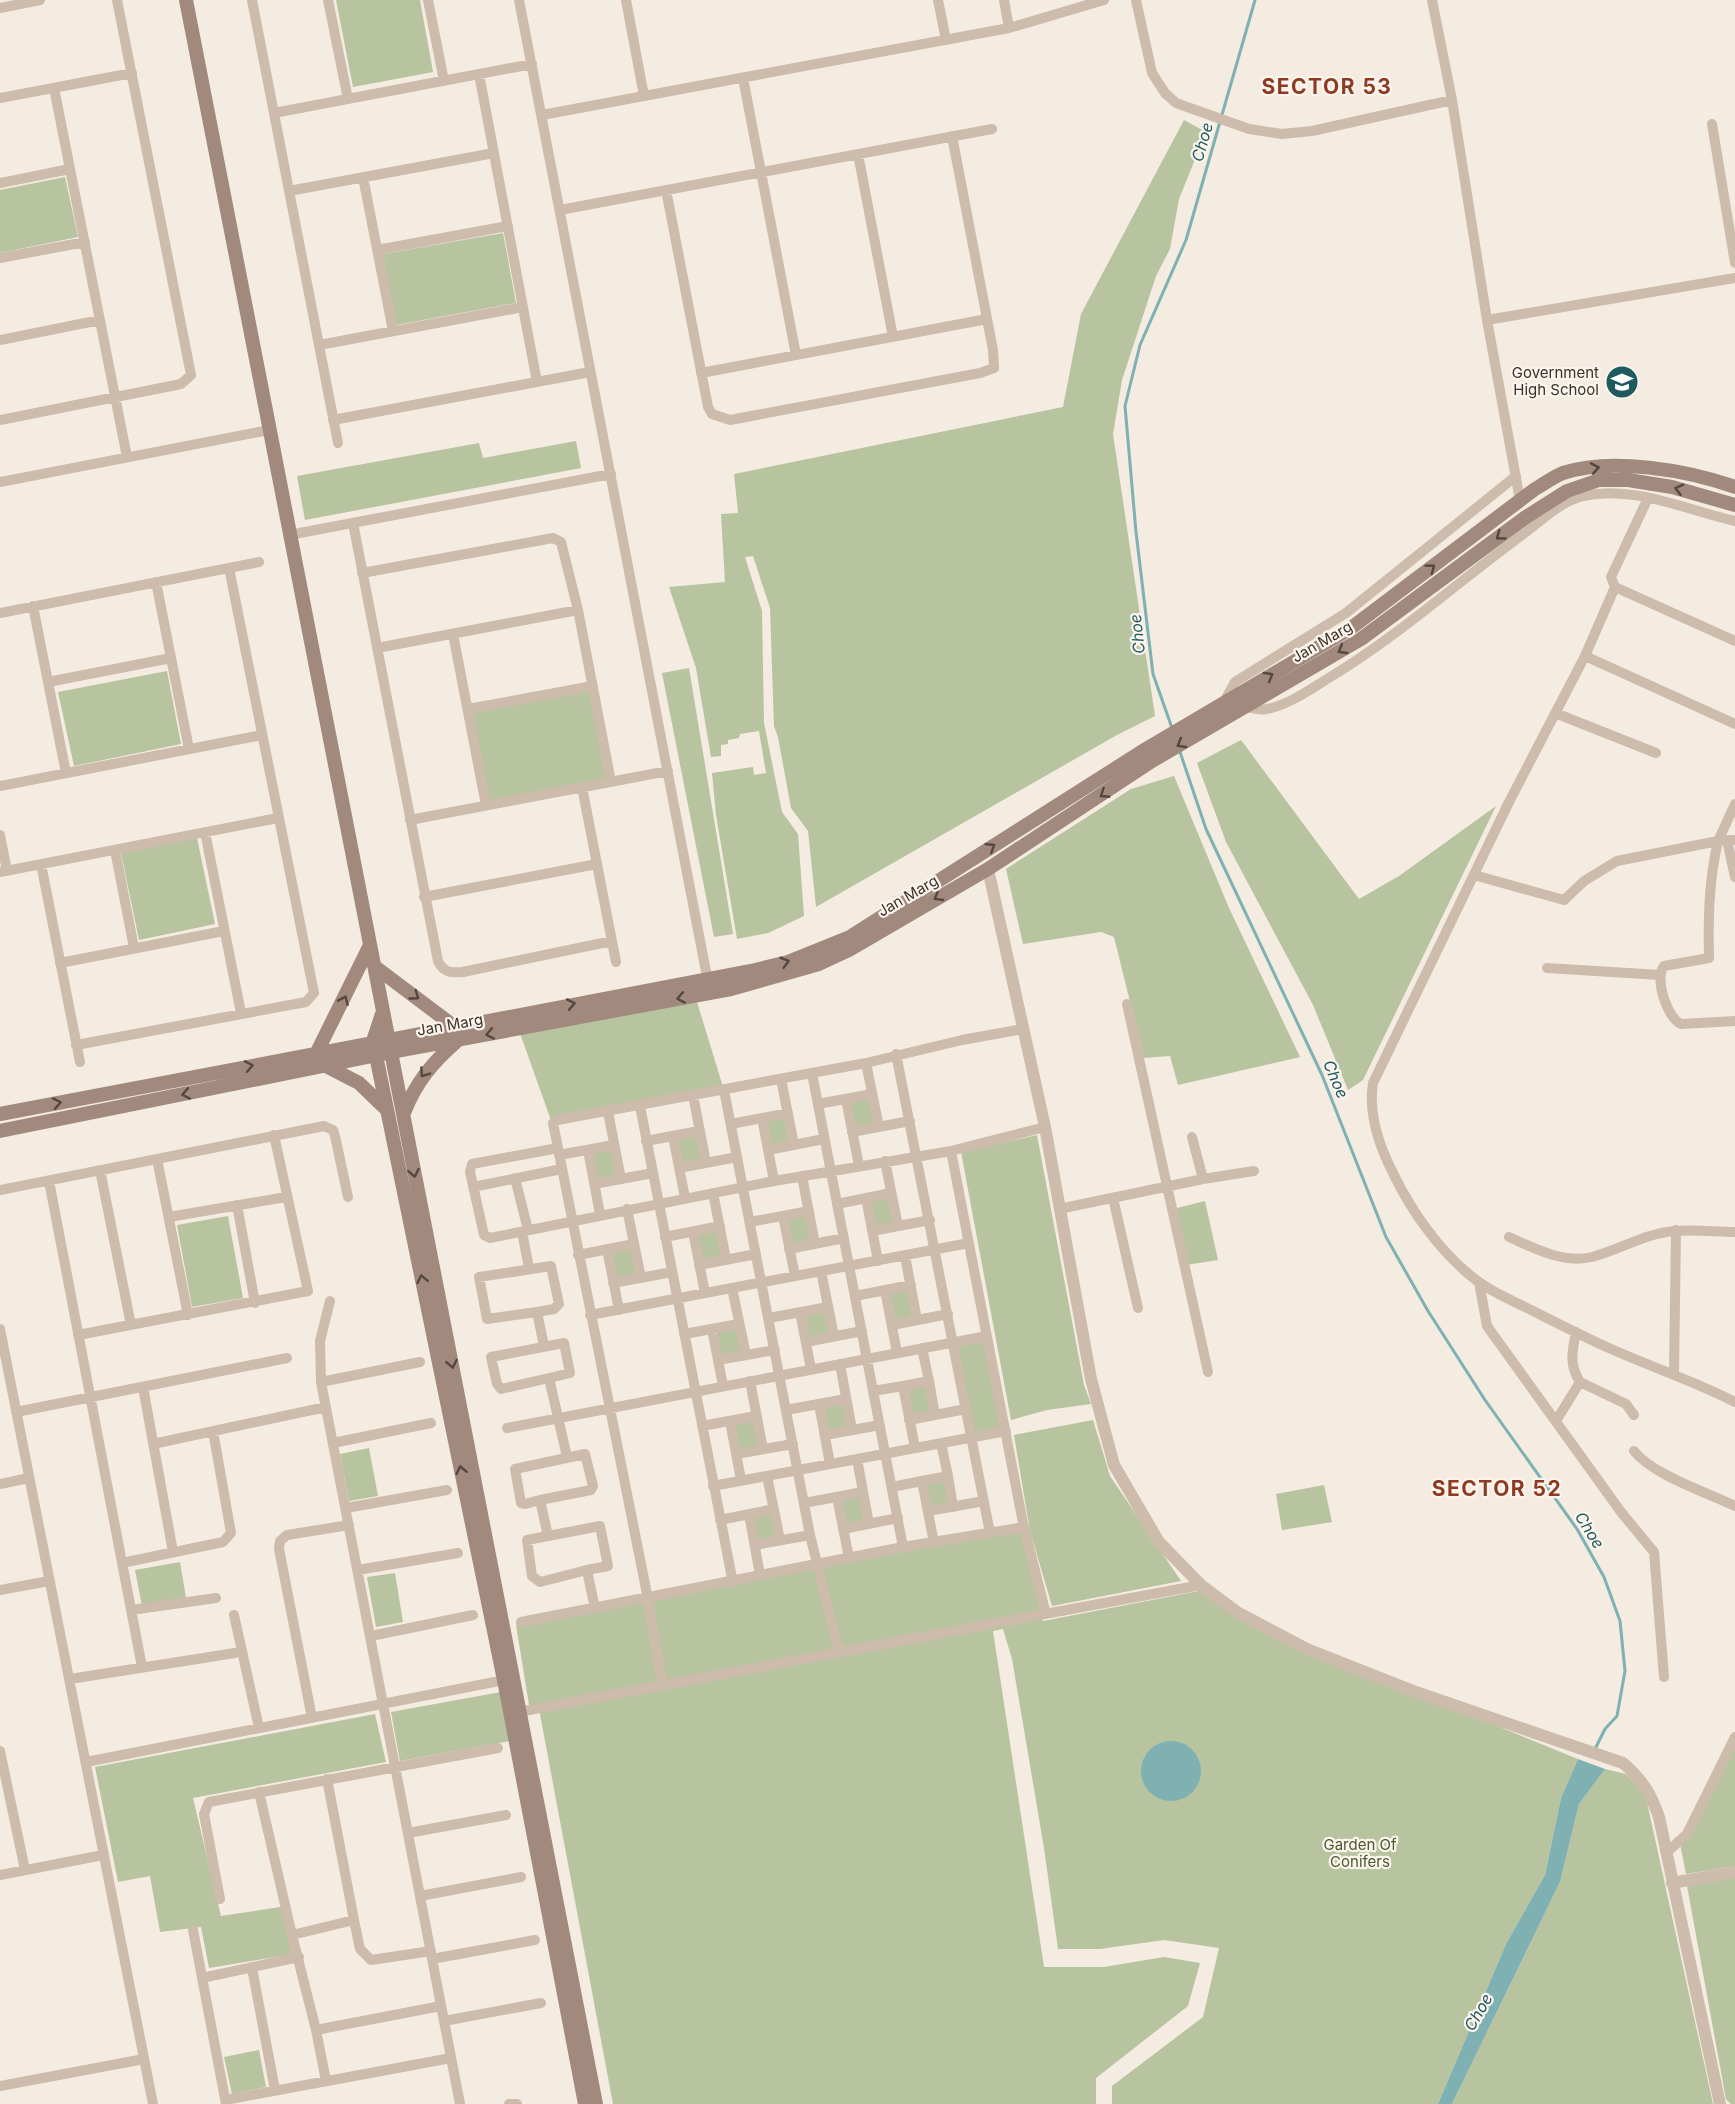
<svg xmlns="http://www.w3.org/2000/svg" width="1735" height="2104" font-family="Inter,sans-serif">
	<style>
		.green { fill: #b8c4a0 }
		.water { fill: #7fb0b2 }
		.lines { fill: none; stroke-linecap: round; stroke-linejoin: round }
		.stream { stroke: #7fb0b2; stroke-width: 3 }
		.minor { stroke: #cdbbac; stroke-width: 10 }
		.tertiary { stroke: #cdbbac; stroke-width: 12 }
		.secondary { stroke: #a18a7d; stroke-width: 14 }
		.oneway { stroke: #544640 }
		.labels { text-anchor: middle; stroke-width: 4.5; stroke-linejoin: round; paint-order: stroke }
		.poi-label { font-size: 15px; fill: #3b302b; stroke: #fbf5ee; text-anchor: end }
		.street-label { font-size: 15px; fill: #3b302b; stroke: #fbf5ee }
		.park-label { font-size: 15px; fill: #4a5a2e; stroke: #fbf5ee }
		.water-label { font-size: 16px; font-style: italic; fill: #1f5a5e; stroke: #fbf5ee }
		.district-label { font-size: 21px; font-weight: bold; letter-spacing: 1.5px; fill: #8c3b22; stroke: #fbf5ee }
	</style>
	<rect width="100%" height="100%" fill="#f4ebe1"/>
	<!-- green -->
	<path class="green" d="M 336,0 L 420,0 L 433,72 L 353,87 Z
		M 1184,120 L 1206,132 L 1179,199 L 1170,249 L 1156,276 L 1122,380 L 1113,434 L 1155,716 L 1117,735 L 816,907 L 808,831 L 791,808 L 778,737 L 774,726 L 770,608 L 753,556 L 745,557 L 762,611 L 764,723 L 782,812 L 798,834 L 804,916 L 768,933 L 737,939 L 716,815 L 712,773 L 753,767 L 754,775 L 766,773 L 759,731 L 740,734 L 739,738 L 728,740 L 728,744 L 721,745 L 721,756 L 711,757 L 696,668 L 669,587 L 725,582 L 721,514 L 738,513 L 734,474 L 1063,407 L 1081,314 Z
		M 65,177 L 78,237 L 0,253 L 0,190 Z
		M 503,233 L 516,303 L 396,325 L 383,254 Z
		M 576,441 L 581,468 L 305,520 L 297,476 L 479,443 L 483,458 Z
		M 689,668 L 733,934 L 714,937 L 662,673 Z
		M 167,671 L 181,744 L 74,766 L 58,692 Z
		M 593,686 L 611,782 L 486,805 L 468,709 Z
		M 1241,740 L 1359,899 L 1399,876 L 1496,806 L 1363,1080 L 1348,1090 L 1313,1005 L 1226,842 L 1197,763 Z
		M 1174,776 L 1229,908 L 1300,1057 L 1178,1085 L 1170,1056 L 1144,1058 L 1114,937 L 1101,932 L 1023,944 L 1006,869 L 1131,789 Z
		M 197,838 L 215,924 L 139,940 L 121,853 Z
		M 693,989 L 724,1090 L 553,1126 L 516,1022 Z
		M 870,1098 L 874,1124 L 855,1127 L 849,1101 Z
		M 785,1118 L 790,1142 L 770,1146 L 765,1120 Z
		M 1037,1135 L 1084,1385 L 1091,1404 L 1047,1410 L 1011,1420 L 961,1152 Z
		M 696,1136 L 702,1160 L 682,1164 L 677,1138 Z
		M 612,1149 L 618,1177 L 597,1180 L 592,1152 Z
		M 888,1197 L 893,1223 L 874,1226 L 869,1201 Z
		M 1205,1201 L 1218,1260 L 1186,1265 L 1177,1208 Z
		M 807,1215 L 811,1241 L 791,1244 L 787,1218 Z
		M 228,1216 L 243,1298 L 192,1307 L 177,1225 Z
		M 717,1231 L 722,1256 L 702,1261 L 696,1234 Z
		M 631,1248 L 636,1275 L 616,1278 L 610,1252 Z
		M 909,1289 L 913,1316 L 894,1320 L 889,1292 Z
		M 826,1310 L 830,1334 L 808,1337 L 804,1315 Z
		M 737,1328 L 741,1352 L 720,1356 L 716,1331 Z
		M 987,1336 L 1006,1431 L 972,1437 L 953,1342 Z
		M 926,1385 L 931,1412 L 913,1416 L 907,1388 Z
		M 844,1403 L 848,1427 L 828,1431 L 823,1406 Z
		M 754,1420 L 759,1447 L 738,1451 L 733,1423 Z
		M 1093,1420 L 1110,1476 L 1181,1581 L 1052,1606 L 1030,1531 L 1014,1435 Z
		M 369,1448 L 378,1496 L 349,1501 L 340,1454 Z
		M 945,1480 L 950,1503 L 930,1508 L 926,1483 Z
		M 1324,1485 L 1332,1522 L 1282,1530 L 1276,1494 Z
		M 861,1496 L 865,1521 L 846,1524 L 841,1499 Z
		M 772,1513 L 776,1538 L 757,1541 L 752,1517 Z
		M 1025,1529 L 1043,1621 L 1204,1590 L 1252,1626 L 1578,1759 L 1561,1798 L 1545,1875 L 1506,1944 L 1438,2104 L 1112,2104 L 1112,2086 L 1203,2017 L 1219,1948 L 1164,1940 L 1100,1949 L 1058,1949 L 1044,1848 L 1012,1659 L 1003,1629 L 993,1631 L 1044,1967 L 1104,1967 L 1164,1957 L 1200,1963 L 1188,2006 L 1096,2078 L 1096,2104 L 613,2104 L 539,1709 L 530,1711 L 516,1625 Z
		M 180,1562 L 186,1598 L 142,1606 L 135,1570 Z
		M 395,1573 L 403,1622 L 376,1627 L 367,1577 Z
		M 501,1692 L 510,1741 L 400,1761 L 391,1712 Z
		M 375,1714 L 386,1762 L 193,1798 L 221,1916 L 287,1906 L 293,1954 L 209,1968 L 201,1927 L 160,1932 L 150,1876 L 118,1882 L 95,1767 Z
		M 1735,1737 L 1735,1866 L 1686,1874 L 1680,1844 Z
		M 1605,1769 L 1626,1774 L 1645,1793 L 1713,2104 L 1452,2104 L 1560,1882 L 1579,1804 Z
		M 1735,1876 L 1735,2104 L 1731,2104 L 1726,2099 L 1687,1886 Z
		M 259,2050 L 266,2087 L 232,2094 L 224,2057 Z"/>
	<!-- water -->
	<path class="water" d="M1141 1771a30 30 0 1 1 60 0a30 30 0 1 1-60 0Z
		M 1578,1759 L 1605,1769 L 1579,1804 L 1560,1882 L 1452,2104 L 1438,2104 L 1506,1944 L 1545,1875 L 1561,1798 Z"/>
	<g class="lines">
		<!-- stream -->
		<path class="stream" d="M 1172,728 L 1153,674 L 1136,532 L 1125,406 L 1140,345 L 1186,240 L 1255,0
			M 1179,749 L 1206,829 L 1322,1075 L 1386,1237 L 1428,1311 L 1485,1400 L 1577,1529 L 1604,1577 L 1620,1621 L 1625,1671 L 1617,1716 L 1605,1729 L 1595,1749"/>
		<!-- minor -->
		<path class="minor" d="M 252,0 L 338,443
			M 328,0 L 348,99
			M 428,0 L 444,81
			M 519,0 L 709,987
			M 626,0 L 644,96
			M 938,0 L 946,40
			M 1004,0 L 1009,28
			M 1136,0 L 1152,73 L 1165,93 L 1176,103 L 1249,129 L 1282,134 L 1312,131 L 1452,100 L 1487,320 L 1520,500
			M 1432,0 L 1452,100
			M 0,8 L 40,0
			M 479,74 L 537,382
			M 743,78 L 796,355
			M 54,88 L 127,457
			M 0,98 L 132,73
			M 274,113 L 532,64
			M 542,115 L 1009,28 L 1104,0
			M 1712,124 L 1735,263
			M 858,154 L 893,337
			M 363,177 L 393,331
			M 0,183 L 70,169
			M 666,190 L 708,407 L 712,414 L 730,420 L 980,373 L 994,368 L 993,350 L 952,136
			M 289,191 L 494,153
			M 560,210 L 992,129
			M 377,250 L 508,226
			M 0,258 L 85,242
			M 1487,320 L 1735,278
			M 0,340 L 100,320
			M 319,345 L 523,307
			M 701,373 L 987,319
			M 0,420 L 181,384 L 191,375 L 117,0
			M 333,420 L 590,372
			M 0,482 L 269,430
			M 353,523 L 438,961 C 444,973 451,973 463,972 L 612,941
			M 289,535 L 611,474
			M 362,573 L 553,538 L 561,542 L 578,610 L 611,782
			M 156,582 L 189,749
			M 1615,587 L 1611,577 L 1648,498
			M 33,606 L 66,773
			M 0,613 L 259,562
			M 453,634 L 486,805
			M 1735,641 L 1615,587 L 1585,656 L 1509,802 L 1373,1083 C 1368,1114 1380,1148 1394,1175 C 1412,1212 1439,1250 1471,1276 C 1490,1292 1514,1301 1535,1312 C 1559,1324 1584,1337 1609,1348 C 1651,1367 1694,1381 1735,1402
			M 377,648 L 578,610
			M 1585,656 L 1735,724
			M 48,682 L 171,658
			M 1224,702 L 1235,682 L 1346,613 L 1516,476
			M 1244,706 C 1251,708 1259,711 1267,709 C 1289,705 1312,688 1332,676 C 1401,634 1460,580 1526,532 C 1542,520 1563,500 1583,496 C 1635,485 1686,510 1735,521
			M 468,709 L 593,686
			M 1555,713 L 1656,753
			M 0,786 L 262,735
			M 582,787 L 616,962
			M 1735,804 L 1718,841 L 1735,840
			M 410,820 L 668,771
			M 205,832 L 241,1013
			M 0,835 L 7,871
			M 1727,840 L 1735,877
			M 115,850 L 134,948
			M 41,864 L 80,1062
			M 0,872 L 278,818
			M 1474,875 L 1564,900 L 1584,881 L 1617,861 L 1718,841 C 1709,880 1708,917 1709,958 L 1664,966 C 1654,978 1667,1018 1681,1024 L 1735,1021
			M 424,897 L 597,864
			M 60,963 L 224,931
			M 1547,968 L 1660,975
			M 1127,1004 L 1208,1372
			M 76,1045 L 306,1002 L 314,993 L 229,568
			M 896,1054 L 990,1533
			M 866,1063 L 879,1127
			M 812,1073 L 903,1547
			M 781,1079 L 794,1145
			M 724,1090 L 810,1535 L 839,1652
			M 693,1095 L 706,1163
			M 846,1099 L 859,1166
			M 818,1104 L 872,1094
			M 640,1106 L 733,1583
			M 608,1112 L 621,1179
			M 762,1118 L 774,1181
			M 731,1124 L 788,1113
			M 852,1132 L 910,1121
			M 673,1136 L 685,1198
			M 1192,1137 L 1203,1179
			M 646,1141 L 699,1131
			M 558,1148 L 472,1164 L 470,1172 L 484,1235 L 490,1238 L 774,1181 L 951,1151 L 1045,1127
			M 588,1150 L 600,1214
			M 768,1150 L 824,1139
			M 951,1151 L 1023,1523 L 1046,1614
			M 559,1155 L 614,1145
			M 157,1159 L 188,1315
			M 885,1161 L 898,1226
			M 679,1168 L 737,1157
			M 100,1170 L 131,1325
			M 802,1176 L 815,1244
			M 515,1178 L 528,1230
			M 49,1181 L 142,1667
			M 594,1184 L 653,1173
			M 473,1187 L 562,1169
			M 0,1190 L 324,1126 L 333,1130 L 335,1136 L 348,1197
			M 713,1193 L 726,1259
			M 866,1198 L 878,1261
			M 1113,1198 L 1138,1308
			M 837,1204 L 891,1193
			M 237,1205 L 255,1303
			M 627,1209 L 641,1278
			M 1059,1209 L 1203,1179 L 1254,1171
			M 783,1216 L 795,1276
			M 169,1217 L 286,1197
			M 750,1222 L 809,1211
			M 872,1231 L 930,1220
			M 522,1232 L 529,1268
			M 693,1232 L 705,1293
			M 665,1237 L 720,1226
			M 1509,1237 C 1534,1248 1563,1264 1592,1257 C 1620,1250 1645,1233 1675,1231 C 1695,1229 1716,1232 1735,1232
			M 607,1249 L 619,1310
			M 789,1249 L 844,1238
			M 578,1255 L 634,1244
			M 905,1256 L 917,1320
			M 699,1265 L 756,1254
			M 821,1271 L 834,1336
			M 1479,1282 L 1487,1326 L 1621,1512 L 1654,1552 L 1664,1677
			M 613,1283 L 672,1272
			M 732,1288 L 746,1355
			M 885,1290 L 897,1353
			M 855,1296 L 911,1285
			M 330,1301 L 320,1341 L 321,1382 L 460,2104
			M 537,1312 L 554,1309 L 559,1304 L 551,1266 L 479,1277 L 487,1319 L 537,1312 L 544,1346
			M 800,1312 L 811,1369
			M 590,1315 L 969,1243
			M 769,1318 L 828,1307
			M 892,1325 L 948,1314
			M 0,1329 L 153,2104
			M 712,1329 L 723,1386
			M 684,1334 L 739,1324
			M 78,1335 L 308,1291 L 274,1135
			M 806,1342 L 862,1331
			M 718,1360 L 775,1350
			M 840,1364 L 852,1430
			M 1674,1373 L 1676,1230
			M 549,1378 L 570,1373 L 564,1343 L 491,1357 L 497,1384 L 501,1389 L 549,1378 L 567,1457
			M 750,1381 L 763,1449
			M 929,1381 L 935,1415
			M 321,1382 L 420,1362
			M 1580,1382 L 1626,1404 L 1634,1415
			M 143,1387 L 173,1552
			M 873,1391 L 903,1386
			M 819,1404 L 830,1464
			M 786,1410 L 846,1399
			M 16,1412 L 287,1358
			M 909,1420 L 966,1409
			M 730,1421 L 741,1480
			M 1556,1421 L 1580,1382 C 1569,1365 1572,1352 1576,1332
			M 702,1426 L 756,1416
			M 507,1428 L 987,1336
			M 825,1435 L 880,1425
			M 333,1443 L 431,1423
			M 153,1444 L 326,1407
			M 915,1448 L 903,1386 L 929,1381 L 922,1348
			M 1634,1451 C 1653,1475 1706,1492 1735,1506
			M 736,1454 L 793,1444
			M 857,1459 L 869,1524
			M 767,1476 L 780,1540
			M 948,1476 L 953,1507
			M 0,1484 L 29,1478
			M 713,1486 L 1006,1431
			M 892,1487 L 922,1481
			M 837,1497 L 849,1558
			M 540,1500 L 591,1490 L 593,1486 L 585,1454 L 515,1469 L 521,1503 L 525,1504 L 540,1500 L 548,1536
			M 804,1503 L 863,1492
			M 346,1508 L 447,1490
			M 928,1511 L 984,1501
			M 749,1514 L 760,1575
			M 720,1520 L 774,1509
			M 843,1529 L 898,1518
			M 934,1543 L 922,1481 L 948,1476 L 941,1443
			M 755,1545 L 810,1535
			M 122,1563 L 223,1542 L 231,1533 L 213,1431
			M 358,1570 L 458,1553
			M 587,1570 L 608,1566 L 600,1526 L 527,1540 L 532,1576 L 540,1582 L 587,1570 L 595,1609
			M 0,1590 L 49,1581
			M 131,1610 L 216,1598
			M 234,1615 L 259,1728
			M 521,1622 L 903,1547 L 1024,1527
			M 371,1636 L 473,1615
			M 70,1679 L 235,1653
			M 662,1684 L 648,1599 L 553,1123 L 557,1120 L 866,1063 L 962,1040 L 1023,1029
			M 513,1713 L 1201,1585
			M 312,1718 L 279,1549 L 280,1541 L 287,1535 L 349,1525
			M 0,1751 L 25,1870
			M 86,1762 L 510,1679
			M 259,1792 L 292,1935
			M 408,1833 L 506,1815
			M 1666,1853 L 1687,1834 L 1735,1737
			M 0,1875 L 103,1855
			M 420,1896 L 521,1877
			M 220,1899 L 204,1814 L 209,1802 L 498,1748
			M 354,1920 L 360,1949 L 371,1960 L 431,1951
			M 193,1930 L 226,2104
			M 432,1959 L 535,1940
			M 252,1968 L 275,2090
			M 202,1978 L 299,1957
			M 444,2021 L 541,2003
			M 316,2030 L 441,2006
			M 326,2081 L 316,2030 L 292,1935 L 354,1920 L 327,1779
			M 0,2086 L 144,2059
			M 225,2100 L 451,2058
			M 509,2104 L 517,2104"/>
		<!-- tertiary -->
		<path class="tertiary" d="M 988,869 L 1045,1127 L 1091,1379 L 1114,1465 L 1159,1542 L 1201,1585 L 1237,1612 L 1307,1649 L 1416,1692 L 1623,1763 C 1642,1779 1651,1794 1659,1817 L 1720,2104
			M 1672,1883 L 1735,1872"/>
		<!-- secondary -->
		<path class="secondary" d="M 186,0 L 596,2104
			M 374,966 L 455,1027
			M 382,1014 L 373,1041 L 504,1680 L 585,2104
			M 317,1052 L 370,945
			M 326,1066 L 359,1083 L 387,1110
			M 404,1113 C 416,1082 432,1063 457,1041
			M 0,1114 L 751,971 L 788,962 L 850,937 L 1146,749 L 1351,628 L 1535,489 C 1544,484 1553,477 1563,473 C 1611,457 1687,470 1735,487
			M 0,1131 L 392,1052 L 731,989 L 819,964 L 849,950 L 988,869 L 1152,761 L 1361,639 L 1526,517 L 1567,491 L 1599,480 L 1628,480 L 1672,487 L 1735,505"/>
	</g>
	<!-- one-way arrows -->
	<defs><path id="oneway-chevron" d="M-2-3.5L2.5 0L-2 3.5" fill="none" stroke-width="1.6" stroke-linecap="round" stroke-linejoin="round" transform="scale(1.5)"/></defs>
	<g class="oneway">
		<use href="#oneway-chevron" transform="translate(1595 468) rotate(-10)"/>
		<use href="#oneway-chevron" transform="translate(1679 489) rotate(-165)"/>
		<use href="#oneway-chevron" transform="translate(1500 536) rotate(144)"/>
		<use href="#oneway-chevron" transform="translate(1431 568) rotate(-37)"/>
		<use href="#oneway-chevron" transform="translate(1342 650) rotate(150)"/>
		<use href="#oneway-chevron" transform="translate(1269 676) rotate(-31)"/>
		<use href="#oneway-chevron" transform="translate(1181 744) rotate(149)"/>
		<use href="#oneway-chevron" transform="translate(1104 794) rotate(147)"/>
		<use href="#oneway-chevron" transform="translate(991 847) rotate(-32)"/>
		<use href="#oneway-chevron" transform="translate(938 897) rotate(150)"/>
		<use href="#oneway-chevron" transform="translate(785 962) rotate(-16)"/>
		<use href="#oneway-chevron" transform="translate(415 996) rotate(36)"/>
		<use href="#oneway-chevron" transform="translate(681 998) rotate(169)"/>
		<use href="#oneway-chevron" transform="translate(344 1000) rotate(-66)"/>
		<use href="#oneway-chevron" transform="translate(571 1004) rotate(-11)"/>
		<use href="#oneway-chevron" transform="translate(490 1034) rotate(169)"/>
		<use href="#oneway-chevron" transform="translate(249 1066) rotate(-11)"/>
		<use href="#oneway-chevron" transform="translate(424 1073) rotate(125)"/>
		<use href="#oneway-chevron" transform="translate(186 1094) rotate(169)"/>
		<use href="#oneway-chevron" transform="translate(57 1103) rotate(-11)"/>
		<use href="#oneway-chevron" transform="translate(414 1173) rotate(79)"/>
		<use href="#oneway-chevron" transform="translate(422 1279) rotate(-102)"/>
		<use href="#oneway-chevron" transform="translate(452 1364) rotate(79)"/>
		<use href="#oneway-chevron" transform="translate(461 1470) rotate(-102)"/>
	</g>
	<!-- icons -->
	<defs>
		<g id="school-disc" transform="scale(1.725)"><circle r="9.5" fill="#1f5a5e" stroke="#fbf5ee"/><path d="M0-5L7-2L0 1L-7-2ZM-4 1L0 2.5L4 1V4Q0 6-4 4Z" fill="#fff"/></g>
	</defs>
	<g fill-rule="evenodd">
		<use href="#school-disc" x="1622" y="382"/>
	</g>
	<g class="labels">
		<!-- poi labels -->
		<g class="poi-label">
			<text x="1599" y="378">Government<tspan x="1599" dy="17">High School</tspan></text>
		</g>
		<!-- street labels -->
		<g class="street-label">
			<text transform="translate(1322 642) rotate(-30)" y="5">Jan Marg</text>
			<text transform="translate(908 896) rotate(-30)" y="5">Jan Marg</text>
			<text transform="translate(450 1025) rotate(-10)" y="5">Jan Marg</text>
		</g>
		<!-- park labels -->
		<g class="park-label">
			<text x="1360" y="1850">Garden Of<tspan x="1360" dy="17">Conifers</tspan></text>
		</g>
		<!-- water labels -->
		<g class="water-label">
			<text transform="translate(1202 142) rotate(-74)" y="6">Choe</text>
			<text transform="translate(1137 634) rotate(-96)" y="6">Choe</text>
			<text transform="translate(1336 1079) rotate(67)" y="6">Choe</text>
			<text transform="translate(1590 1530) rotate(58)" y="6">Choe</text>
			<text transform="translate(1478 2012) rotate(-60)" y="6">Choe</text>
		</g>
		<!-- district labels -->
		<g class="district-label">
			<text x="1327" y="94">SECTOR 53</text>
			<text x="1497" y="1496">SECTOR 52</text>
		</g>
	</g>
</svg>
